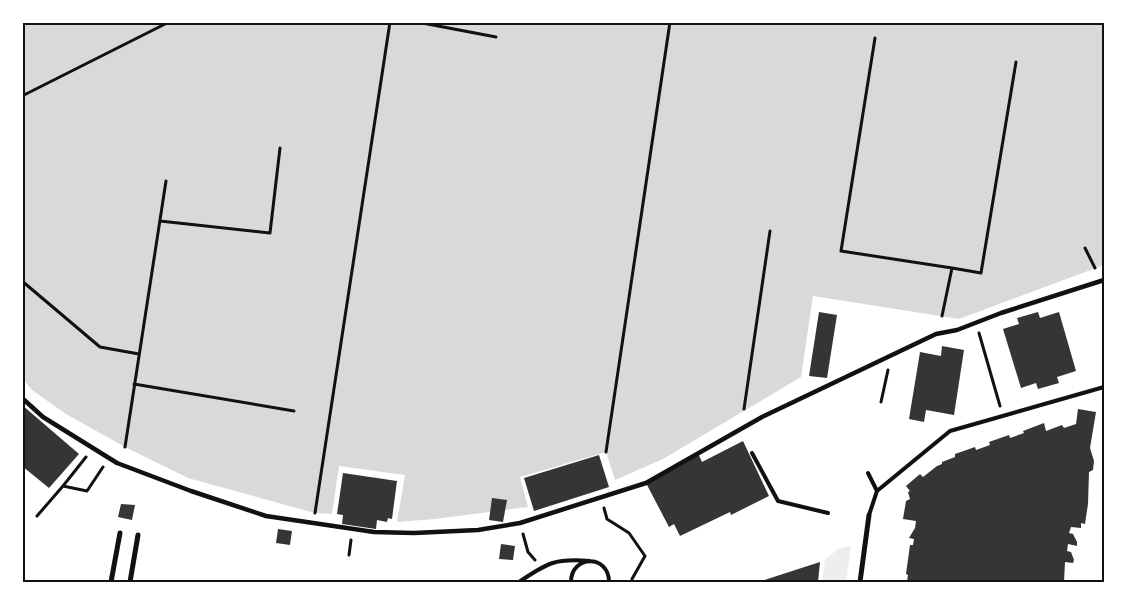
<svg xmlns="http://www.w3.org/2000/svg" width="1127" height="605" font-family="Literata,serif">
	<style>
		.green { fill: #eee }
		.water { fill: #d9d9d9 }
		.building { fill: #353535 }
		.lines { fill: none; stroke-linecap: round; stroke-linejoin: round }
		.path { stroke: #111; stroke-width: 3 }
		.service { stroke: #111; stroke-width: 4 }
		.pedestrian { stroke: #111; stroke-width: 4.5 }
		.minor { stroke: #111; stroke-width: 5 }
		.neatline { fill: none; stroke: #111; stroke-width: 2 }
	</style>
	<rect width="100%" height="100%" fill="#fff"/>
	<!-- green -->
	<path class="green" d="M 851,546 L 846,582 L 822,582 L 825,559 L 840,548 Z"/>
	<!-- water -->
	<path class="water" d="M 22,23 L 1104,23 L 1104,265 L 959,319 L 813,296 L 801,377 L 663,459 L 615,480 L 606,452 L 520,477 L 528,507 L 435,519 L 397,522 L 405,475 L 339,466 L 332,514 L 315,513 L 188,478 L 125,447 L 66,414 L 32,390 L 23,379 Z"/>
	<!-- building -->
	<path class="building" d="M 819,312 L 837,315 L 827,378 L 809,376 Z
		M 1038,312 L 1040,318 L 1059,312 L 1076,371 L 1057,377 L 1059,383 L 1038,389 L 1036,383 L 1021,388 L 1003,329 L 1019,324 L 1017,318 Z
		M 942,346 L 964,350 L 954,415 L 926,410 L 924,422 L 909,419 L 920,352 L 941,356 Z
		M 22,405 L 79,454 L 49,488 L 22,466 Z
		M 1078,409 L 1096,412 L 1090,448 L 1094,461 L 1093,470 L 1089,472 L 1088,504 L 1085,524 L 1081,523 L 1081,528 L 1071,527 L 1069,533 L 1073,534 L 1077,542 L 1077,546 L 1068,544 L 1067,551 L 1071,552 L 1074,560 L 1073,563 L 1065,562 L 1064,582 L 901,582 L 903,580 L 907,581 L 908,575 L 906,574 L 910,545 L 913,545 L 914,539 L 909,538 L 915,528 L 916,521 L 903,519 L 906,501 L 910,499 L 908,492 L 910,491 L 906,486 L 920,474 L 923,477 L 937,466 L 942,464 L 942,462 L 955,457 L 955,454 L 975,447 L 976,450 L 990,445 L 989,442 L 1009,435 L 1010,438 L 1024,433 L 1023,431 L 1044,423 L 1046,431 L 1062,425 L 1064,428 L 1076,424 Z
		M 743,441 L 769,496 L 731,515 L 730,512 L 680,536 L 674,524 L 669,527 L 646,483 L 698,453 L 702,462 Z
		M 599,455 L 609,487 L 534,511 L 524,478 Z
		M 343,473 L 397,481 L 392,519 L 388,518 L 387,522 L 377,520 L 376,529 L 342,524 L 343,515 L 337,514 Z
		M 492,498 L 507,500 L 503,522 L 489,520 Z
		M 121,504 L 135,505 L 132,520 L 118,517 Z
		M 278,529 L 292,531 L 290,545 L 276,543 Z
		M 501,544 L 515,546 L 513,560 L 499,559 Z
		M 820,562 L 818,582 L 758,582 Z"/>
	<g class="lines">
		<!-- path -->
		<path class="path" d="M 417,22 L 496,37
			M 875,38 L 841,251 L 952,268
			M 22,96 L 169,22
			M 160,221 L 270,233 L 280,148
			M 1085,248 L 1095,268
			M 22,281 L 100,347 L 139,354
			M 942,316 L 952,268 L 981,273 L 1016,62
			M 979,333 L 1000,406
			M 134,384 L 294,411
			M 881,402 L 888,370
			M 744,409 L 770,231
			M 125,447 L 166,181
			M 606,452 L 670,22
			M 86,457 L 63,486 L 87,491 L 103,467
			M 604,508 L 607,519 L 629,533 L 645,556 L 632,579
			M 315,513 L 390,22
			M 37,516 L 63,486
			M 523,534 L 528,552 L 535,560
			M 349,555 L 351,540"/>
		<!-- service -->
		<path class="service" d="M 752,453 L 778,501 L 828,513
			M 868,473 L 877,491
			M 869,515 L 877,491 L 950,431 L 1104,387
			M 519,582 C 547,563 555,558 590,561
			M 571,582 C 571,555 609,554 609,582"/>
		<!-- pedestrian -->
		<path class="pedestrian" d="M 22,398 L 43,417 L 117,463 L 191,491 L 266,516 L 374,532 L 414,533 L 478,530 L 520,523 L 646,483 L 762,417 L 936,334 L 957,330 L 1001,313 L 1104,280"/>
		<!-- minor -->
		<path class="minor" d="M 111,582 L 120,533
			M 130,582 L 138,535
			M 860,582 L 869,515"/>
	</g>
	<!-- border -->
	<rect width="1127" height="605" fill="none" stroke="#ffffff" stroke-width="48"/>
	<rect x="24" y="24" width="1079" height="557" class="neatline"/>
</svg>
